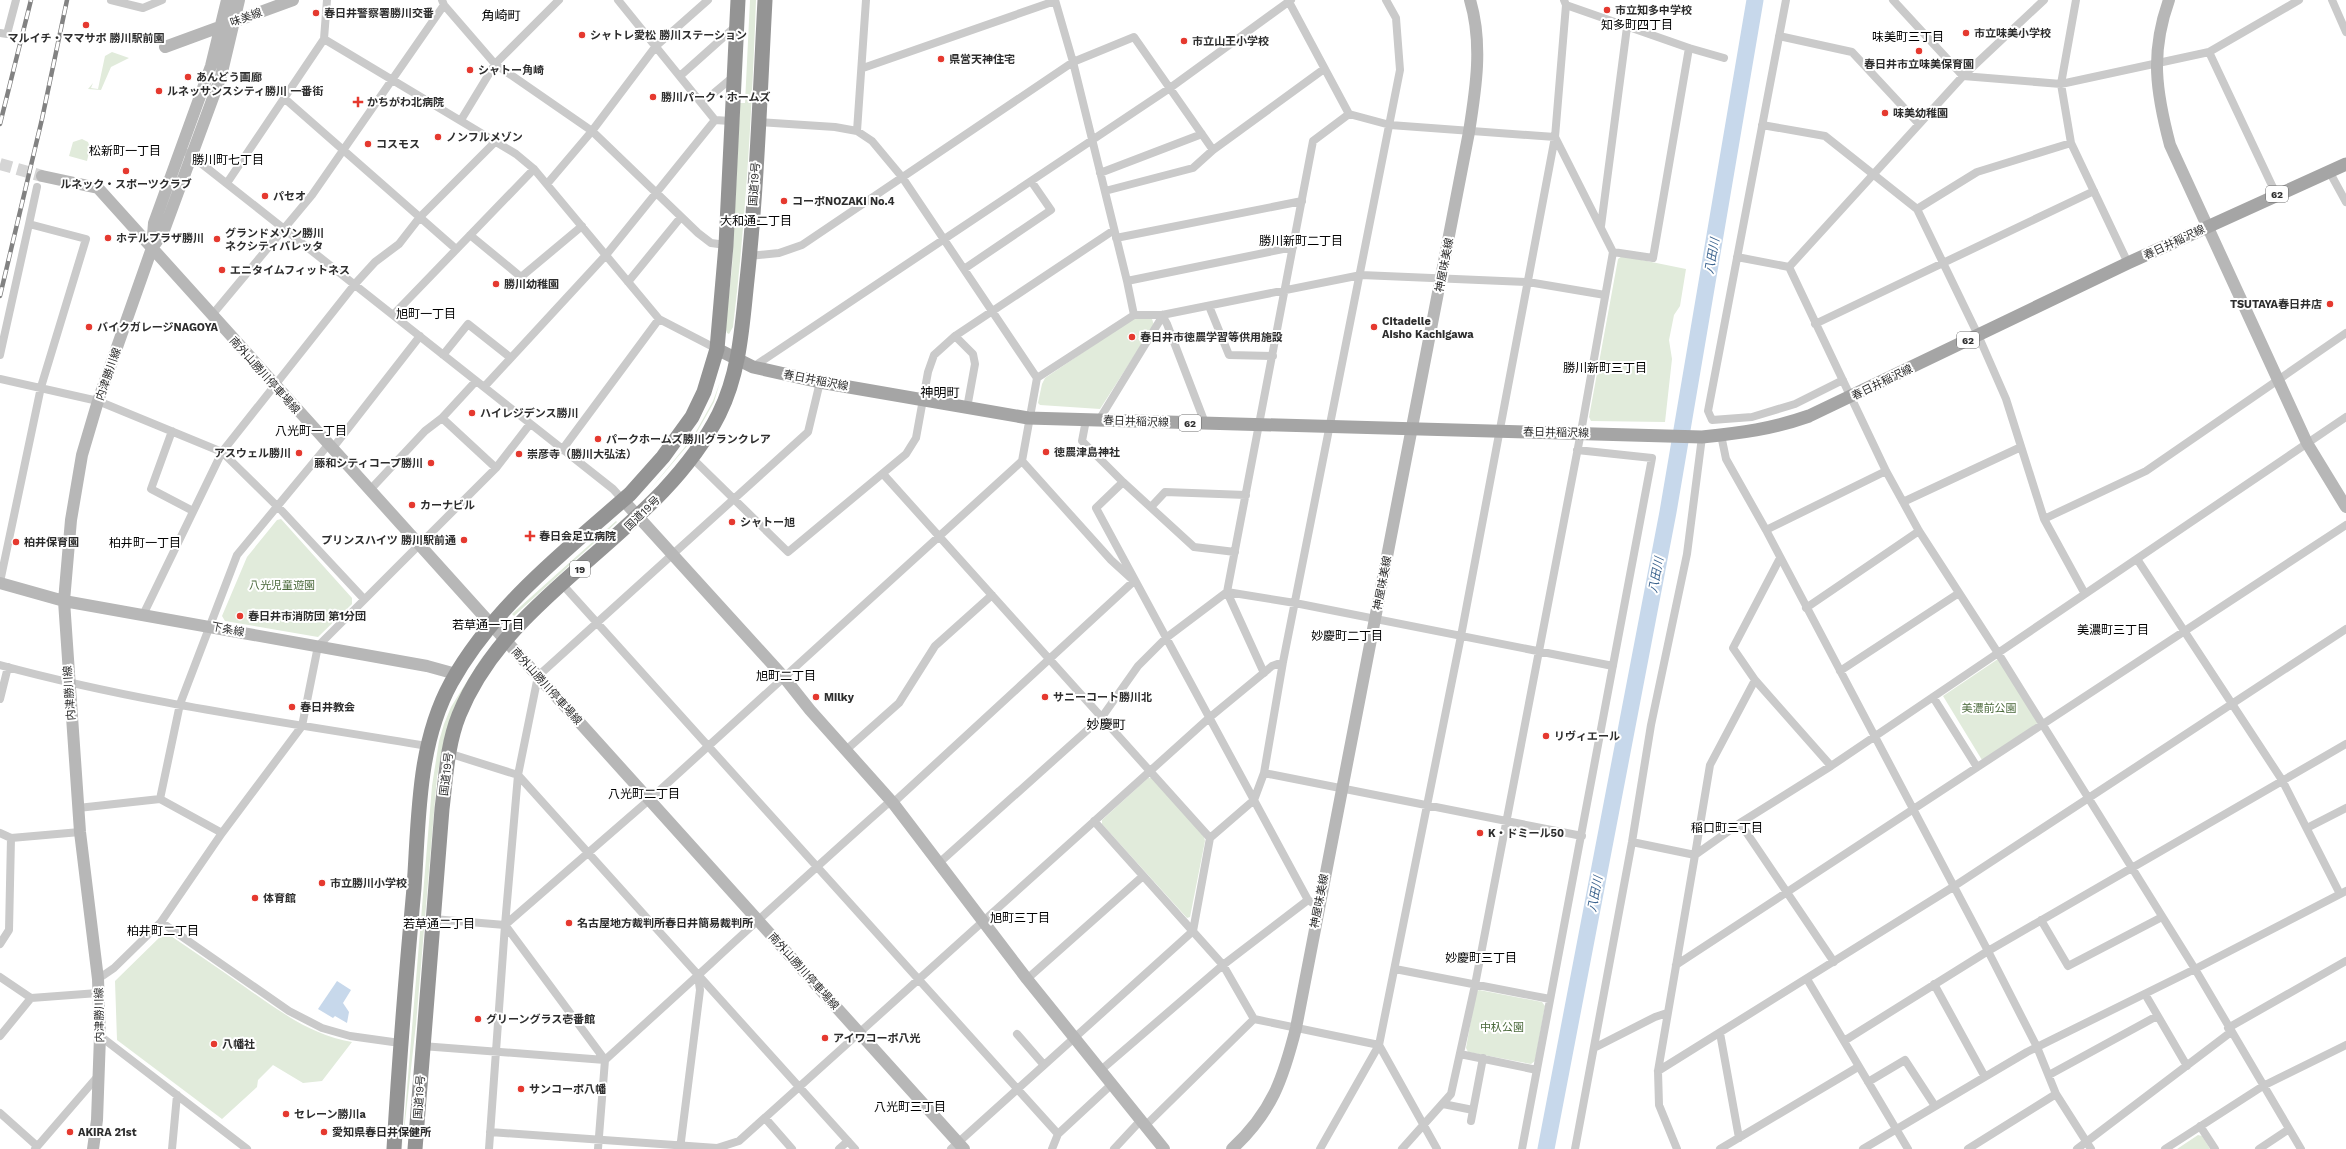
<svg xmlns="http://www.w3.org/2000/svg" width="2346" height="1149" font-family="'Work Sans','Noto Sans JP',sans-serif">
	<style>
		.green { fill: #e1ebdb }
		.water { fill: #c7d8eb }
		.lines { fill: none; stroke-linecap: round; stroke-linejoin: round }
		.river { stroke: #c7d8eb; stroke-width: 17 }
		.secondary-tunnel { stroke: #d5d5d5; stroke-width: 12; stroke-dasharray: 12 6; stroke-linecap: butt }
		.street { stroke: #cacaca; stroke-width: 8 }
		.secondary { stroke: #b7b7b7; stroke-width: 12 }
		.primary { stroke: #a5a5a5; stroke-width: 13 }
		.highway { stroke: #949494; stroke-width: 15 }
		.rail-casing { stroke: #828282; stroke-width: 4.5 }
		.rail { stroke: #fff; stroke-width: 3; stroke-dasharray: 9; stroke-linecap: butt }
		.poi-dot { fill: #e5392f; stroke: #fff; stroke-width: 1.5 }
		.labels { text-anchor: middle; stroke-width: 4; stroke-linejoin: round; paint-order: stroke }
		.shield { fill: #fff; stroke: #6c6c6c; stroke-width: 1 }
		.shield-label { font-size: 10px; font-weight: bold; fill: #2d2d2d }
		.poi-label { font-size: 11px; font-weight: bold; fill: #2d2d2d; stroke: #fff; text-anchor: start }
		.street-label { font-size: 11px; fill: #2d2d2d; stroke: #fff }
		.park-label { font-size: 11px; fill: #4a693b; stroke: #fff }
		.neighbourhood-label { font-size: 12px; fill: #000; stroke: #fff }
		.water-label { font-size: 12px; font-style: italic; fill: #3c648f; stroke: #fff }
		.quarter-label { font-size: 13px; fill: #000; stroke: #fff }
	</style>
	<rect width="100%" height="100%" fill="#fff"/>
	<!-- green -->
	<path class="green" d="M 750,0 L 756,0 C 752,110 746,218 733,327 L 729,334 L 727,333 L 725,327 L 732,268 L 740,103 L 745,103 Z
		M 112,52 L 129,58 L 111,67 L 101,90 L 88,89 L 93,83 L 91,88 L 98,89 L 105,56 Z
		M 82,139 L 88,142 L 90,148 L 87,161 L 69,156 L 73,142 Z
		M 1622,256 L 1686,269 L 1680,306 L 1674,315 L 1669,340 L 1672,359 L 1665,422 L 1591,421 L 1589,417 L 1618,259 Z
		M 1134,318 L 1152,319 L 1154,325 L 1100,409 L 1040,405 L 1038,403 L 1042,384 L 1045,378 Z
		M 720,382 L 714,402 L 693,439 L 648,492 L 693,437 L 713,401 Z
		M 281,519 L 352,598 L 352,604 L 318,637 L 225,621 L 222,616 L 247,557 L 277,520 Z
		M 616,521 L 617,522 L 514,616 L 512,614 Z
		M 484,654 L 454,708 L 444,741 L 437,777 L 416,1024 L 402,1149 L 432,786 L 439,741 L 444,724 L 451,707 Z
		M 1998,659 L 2038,723 L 1982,760 L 1943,696 Z
		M 1148,778 L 1152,778 L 1204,836 L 1205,841 L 1190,917 L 1187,918 L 1102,824 L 1102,820 Z
		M 165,932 C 192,950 219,969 245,987 C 279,1011 311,1035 352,1042 L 322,1081 L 303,1083 L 273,1065 L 258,1080 L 257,1087 L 222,1119 L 117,1040 L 115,981 Z
		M 1479,990 L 1542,1002 L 1545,1006 L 1535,1061 L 1531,1064 L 1468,1052 L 1466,1048 L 1476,992 Z
		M 2198,1135 L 2202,1136 L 2210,1149 L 2177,1149 Z"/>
	<!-- water -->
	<path class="water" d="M 337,981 L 351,990 L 343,1003 L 349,1012 L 347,1023 L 335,1016 L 333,1018 L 318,1009 Z"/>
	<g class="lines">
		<!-- river -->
		<path class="river" d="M 1546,1149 L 1668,512 L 1755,0"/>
		<!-- secondary-tunnel -->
		<path class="secondary-tunnel" d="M 0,164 L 42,176"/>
		<!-- street -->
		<path class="street" d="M 111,0 L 143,8 L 162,0
			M 618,0 L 715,120 L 730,121
			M 1055,0 L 1073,62 L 1127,281 L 1134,315
			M 1288,0 L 1349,114 L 1390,125 L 1555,137 L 1613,252 L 1581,432 L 1475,985 L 1451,1094 L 1402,1149
			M 1786,0 L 1708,411 L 1712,420 L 1752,417 L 1795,404 L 1843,380
			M 1893,0 L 1963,76 L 2061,84 L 2209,52 L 2299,0
			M 2076,0 L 2061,84 L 2071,143 L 2128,263
			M 2332,0 L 2346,32
			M 444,5 L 495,64 L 592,131 L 698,233 L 711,243 L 726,245
			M 1566,5 L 1689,48 L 1724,58
			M 0,33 L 7,34 L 16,0
			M 1779,36 L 1852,52 L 1919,124
			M 324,39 L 516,154 L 534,169 L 659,319 L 717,349
			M 2209,52 L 2276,194
			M 863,68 L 1055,1
			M 680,76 L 736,26
			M 284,98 L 456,249
			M 702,103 L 733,77
			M 461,120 L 495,64 L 559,0
			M 759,122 L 835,127 L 857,131 L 872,141 L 902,177 L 1037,378
			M 1762,125 L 1825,136 L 1917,209 L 1978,335 L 2006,399 L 2044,519 L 2085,594
			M 857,131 L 866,0
			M 188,153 L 613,489 L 623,500
			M 2329,171 L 2346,202
			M 1100,173 L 1202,134
			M 227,183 L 324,39 L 327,0
			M 547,184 L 592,131 L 656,46 L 708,0
			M 1105,191 L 1193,168 L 1213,150
			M 1917,209 L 1977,172 L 2071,143
			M 29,224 L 37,187
			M 1601,226 L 1627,27
			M 470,235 L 521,277 L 582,226
			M 1116,238 L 1302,201
			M 1613,252 L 1653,258 L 1689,48
			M 749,256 L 779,253 L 802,245 L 1073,62 L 1134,37 L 1213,150 L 1324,69
			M 1737,257 L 1789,267
			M 1789,267 L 1886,471 L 1919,531 L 1998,653 L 2195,969 L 2301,1149
			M 1789,267 L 1963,76 L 2044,0
			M 964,269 L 1051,210 L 1031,181
			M 1127,281 L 1293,247
			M 628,282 L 681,217
			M 1209,306 L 1229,355 L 1273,356
			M 212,315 L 312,195 L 444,5 L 442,0
			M 393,315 L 534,169
			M 1162,315 L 1167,324 L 1205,423
			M 1815,324 L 2094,191
			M 955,336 L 973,354 L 975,364 L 967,408
			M 0,355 L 29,224 L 86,239 L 41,387 L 0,582
			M 443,355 L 468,324 L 511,358
			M 753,367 L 1170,88 L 1291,0
			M 0,379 L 98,401 L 222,452 L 282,511 L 364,599
			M 484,387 L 606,255 L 715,120
			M 442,418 L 496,468
			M 1086,420 L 1082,441 L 1123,482 L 1194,547 L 1235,552
			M 1099,420 L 1162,317
			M 172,431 L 151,489 L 193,511
			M 1721,435 L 1726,459 L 1766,530 L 1988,951 L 2037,1047 L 2056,1094 L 2091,1149
			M 332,449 L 420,336
			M 562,450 L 659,319
			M 692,458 L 788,552 L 906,454 L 916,438 L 928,372 L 934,355 L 955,336 L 1114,230
			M 884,475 L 1210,838
			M 1123,482 L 1096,508 L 1308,900 L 1318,906
			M 369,491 L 425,431 L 442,418 L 476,381
			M 1903,502 L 2021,447
			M 1151,507 L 1165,492 L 1246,495
			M 2044,519 L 2146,471 L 2346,333
			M 1766,530 L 1886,471
			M 2137,559 L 2282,780 L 2340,894
			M 562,584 L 1058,1134 L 1052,1149
			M 1806,608 L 1919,531
			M 143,615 L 222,452 L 355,284 L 375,262 L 399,244 L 420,217 L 496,141
			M 0,665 C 140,703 285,722 427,746
			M 1840,671 L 1959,593
			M 1264,673 L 1227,592 L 1313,141 L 1349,114
			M 1755,680 L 1831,766
			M 1933,697 L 1977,767
			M 0,699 L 8,667
			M 846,750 L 899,703 L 935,646 L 992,595
			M 448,753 L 518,775 L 855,1149
			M 1264,773 L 1582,836
			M 160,799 L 180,704 L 237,555 L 328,445
			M 78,808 L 160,799 L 222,833
			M 1094,821 L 1223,965 L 1254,1019 L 1379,1045 L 1437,1149
			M 1740,823 L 1834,962
			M 2307,828 L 2346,808
			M 0,833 L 11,838 L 80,832
			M 1632,842 L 1695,855 L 1710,765 L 1755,680 L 1733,648 L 1780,558
			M 939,863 L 1102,717 L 1138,666 L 1166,638 L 1227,592 L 1295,603 L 1613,666
			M 433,919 L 505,925
			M 2041,920 L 2068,966 L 2162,917
			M 161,922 L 289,1011 L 322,1028 L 350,1036 L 400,1043
			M 0,944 L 9,930 L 11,838
			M 1676,965 L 2346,525
			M 1395,969 L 1550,999
			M 0,977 L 31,998
			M 98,979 L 114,968 L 161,922 L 222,833 L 302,726 L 318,646 L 496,468 L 530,424
			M 1027,979 L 1143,876
			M 1807,979 L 1908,1149
			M 1934,984 L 1985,1077
			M 2145,994 L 2187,1066
			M 2228,1028 L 2346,961
			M 1720,1033 L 1739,1138
			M 1017,1034 L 1044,1065
			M 0,1036 L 31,998 L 98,993
			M 100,1036 L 247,1149
			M 1844,1041 L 1988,951 L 2346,744
			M 422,1046 L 605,1060
			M 1594,1048 L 1655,1017 L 1667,1013
			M 1460,1054 L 1537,1070
			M 605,1060 L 505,925 L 518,775 L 538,676 L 808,432 L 820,382
			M 1101,1070 L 1223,965 L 1308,900
			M 1658,1071 L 1953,887 L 2346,629
			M 2049,1075 L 2157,1016
			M 1868,1082 L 1905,1060 L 1935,1106
			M 1443,1104 L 1473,1110
			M 0,1113 L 37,1146
			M 765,1118 L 792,1149
			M 1471,1121 L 1483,1058
			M 1145,1126 L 1254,1019
			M 2200,1126 L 2215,1149
			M 490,1132 L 717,1148 L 739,1141 L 1209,718 L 1272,666 L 1283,662
			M 1058,1134 L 1112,1084
			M 35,1149 L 98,1076
			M 172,1149 L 177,1095
			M 489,1149 L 505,925 L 649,800 L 1022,461 L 1037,378 L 1134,315 L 1162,315 L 1361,275 L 1528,282 L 1605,295
			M 598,1149 L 605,1060 C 699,975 791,889 886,805 L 893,803 L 1134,581 L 1111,560 L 1022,461
			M 680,1149 L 700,990 L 698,976
			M 839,1149 L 848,1141
			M 951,1149 L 1193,931 L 1210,838 L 1254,800 L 1264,773 L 1283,662 L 1400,70 L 1396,18 L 1386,0
			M 1114,1149 L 1141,1120
			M 1320,1149 L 1379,1045 L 1461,636 L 1555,137 L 1566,5 L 1564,0
			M 1522,1149 L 1652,458 L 1577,450
			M 1575,1149 L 1632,842 L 1651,725 L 1687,554 L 1702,437
			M 1677,1149 L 1659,1105 L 1658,1071 L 1695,855 L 1740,823 L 1831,766 L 1998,653 L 2346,417
			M 1720,1149 L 1858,1067
			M 1863,1149 L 2027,1052 L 2195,969 L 2346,891
			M 1968,1149 L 2056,1094
			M 2077,1149 L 2231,1032
			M 2165,1149 L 2263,1086 L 2346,1045
			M 2259,1149 L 2289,1129"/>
		<!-- secondary -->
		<path class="secondary" d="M 2169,0 C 2150,53 2156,92 2170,145 L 2307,443 L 2346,507
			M 165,47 L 293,0
			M 42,176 L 98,188 L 964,1149
			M 152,248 L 163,233 L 221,76 L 239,0
			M 623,500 L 783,676 L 810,710 L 893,803 L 1027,979 L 1164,1149
			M 0,583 L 64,601 L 427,666 L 456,674
			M 93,1149 L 97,1120 L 100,1036 L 98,979 L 80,832 L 64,601 L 71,520 L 82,455 L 98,401 L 152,248 L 154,223 L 211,66 L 227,0
			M 1232,1149 C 1272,1112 1283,1079 1296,1028 L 1469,132 C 1476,88 1483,43 1470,0"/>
		<!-- primary -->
		<path class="primary" d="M 717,349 L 753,367 L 820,382 L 1028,418 L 1702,437 C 1741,433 1772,429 1809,416 L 2128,263 L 2346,164"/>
		<!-- highway -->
		<path class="highway" d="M 394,1149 C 399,1062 406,975 414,888 C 419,819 417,745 451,683 C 493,607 566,550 630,494 L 663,457 L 692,417 L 704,392 L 717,349 L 726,245 L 738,0
			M 415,1149 L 442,809 C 446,777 447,745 459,715 C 510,589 658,535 719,414 C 740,372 742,326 747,280 C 757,187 760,93 765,0"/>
		<!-- rail casing -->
		<g class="rail-casing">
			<path id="rail" d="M 0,124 L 31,0
				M 0,296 L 42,119 L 67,0"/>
		</g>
		<!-- rail -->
		<use href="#rail" class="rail"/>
	</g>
	<!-- markers -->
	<g class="poi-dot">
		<circle cx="1607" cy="10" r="4"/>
		<circle cx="316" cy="13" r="4"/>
		<circle cx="86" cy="25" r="4"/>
		<circle cx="1966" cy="33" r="4"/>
		<circle cx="582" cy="35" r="4"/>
		<circle cx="1184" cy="41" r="4"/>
		<circle cx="1919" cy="51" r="4"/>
		<circle cx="941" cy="59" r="4"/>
		<circle cx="470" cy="70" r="4"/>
		<circle cx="188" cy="77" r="4"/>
		<circle cx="159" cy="91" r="4"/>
		<circle cx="653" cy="97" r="4"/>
		<path d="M356 96h4v4h4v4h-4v4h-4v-4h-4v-4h4z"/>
		<circle cx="1885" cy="113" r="4"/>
		<circle cx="438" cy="137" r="4"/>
		<circle cx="368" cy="144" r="4"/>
		<circle cx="126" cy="171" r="4"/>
		<circle cx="265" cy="196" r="4"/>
		<circle cx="784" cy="201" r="4"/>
		<circle cx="108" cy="238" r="4"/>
		<circle cx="217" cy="239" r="4"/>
		<circle cx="222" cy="270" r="4"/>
		<circle cx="496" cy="284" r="4"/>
		<circle cx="2330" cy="304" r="4"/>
		<circle cx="89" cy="327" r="4"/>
		<circle cx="1374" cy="327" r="4"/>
		<circle cx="1132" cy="337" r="4"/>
		<circle cx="472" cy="413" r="4"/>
		<circle cx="598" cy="439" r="4"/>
		<circle cx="1046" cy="452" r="4"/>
		<circle cx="299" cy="453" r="4"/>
		<circle cx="519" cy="454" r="4"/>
		<circle cx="431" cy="463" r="4"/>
		<circle cx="412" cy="505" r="4"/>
		<circle cx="732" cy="522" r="4"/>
		<path d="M528 530h4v4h4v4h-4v4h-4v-4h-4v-4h4z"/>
		<circle cx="464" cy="540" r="4"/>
		<circle cx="16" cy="542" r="4"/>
		<circle cx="240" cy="616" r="4"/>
		<circle cx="816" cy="697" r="4"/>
		<circle cx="1045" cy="697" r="4"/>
		<circle cx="292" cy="707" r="4"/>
		<circle cx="1546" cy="736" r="4"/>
		<circle cx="1480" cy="833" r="4"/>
		<circle cx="322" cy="883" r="4"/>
		<circle cx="255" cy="898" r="4"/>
		<circle cx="569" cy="923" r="4"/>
		<circle cx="478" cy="1019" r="4"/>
		<circle cx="825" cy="1038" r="4"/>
		<circle cx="214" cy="1044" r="4"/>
		<circle cx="521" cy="1089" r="4"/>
		<circle cx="286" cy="1114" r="4"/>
		<circle cx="70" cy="1132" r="4"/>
		<circle cx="324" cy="1132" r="4"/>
	</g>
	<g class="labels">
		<!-- shield labels -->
		<g class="shield">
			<rect x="2266" y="186" width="22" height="16" rx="3"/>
			<rect x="1957" y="332" width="22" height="16" rx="3"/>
			<rect x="1179" y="415" width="22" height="16" rx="3"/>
			<rect x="570" y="561" width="20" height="16" rx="3"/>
		</g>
		<g class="shield-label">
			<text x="2277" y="198">62</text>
			<text x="1968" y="344">62</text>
			<text x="1190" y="427">62</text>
			<text x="580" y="573">19</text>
		</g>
		<!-- poi labels -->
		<g class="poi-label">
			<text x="1615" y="14">市立知多中学校</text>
			<text x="324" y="17">春日井警察署勝川交番</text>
			<text x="1974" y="37">市立味美小学校</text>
			<text x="590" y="39">シャトレ愛松 勝川ステーション</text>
			<text x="86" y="42" text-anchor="middle">マルイチ・ママサポ 勝川駅前園</text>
			<text x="1192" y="45">市立山王小学校</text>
			<text x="949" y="63">県営天神住宅</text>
			<text x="1919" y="68" text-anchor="middle">春日井市立味美保育園</text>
			<text x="478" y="74">シャトー角崎</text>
			<text x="196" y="81">あんどう画廊</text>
			<text x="167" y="95">ルネッサンスシティ勝川 一番街</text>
			<text x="661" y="101">勝川パーク・ホームズ</text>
			<text x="367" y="106">かちがわ北病院</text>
			<text x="1893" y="117">味美幼稚園</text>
			<text x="446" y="141">ノンフルメゾン</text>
			<text x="376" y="148">コスモス</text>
			<text x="126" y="188" text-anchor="middle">ルネック・スポーツクラブ</text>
			<text x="273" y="200">パセオ</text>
			<text x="792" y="205">コーポNOZAKI No.4</text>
			<text x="225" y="237">グランドメゾン勝川<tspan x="225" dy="13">ネクシティバレッタ</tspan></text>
			<text x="116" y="242">ホテルプラザ勝川</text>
			<text x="230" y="274">エニタイムフィットネス</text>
			<text x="504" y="288">勝川幼稚園</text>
			<text x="2322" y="308" text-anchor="end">TSUTAYA春日井店</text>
			<text x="1382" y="325">Citadelle<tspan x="1382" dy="13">Aisho Kachigawa</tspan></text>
			<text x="97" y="331">バイクガレージNAGOYA</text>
			<text x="1140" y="341">春日井市徳農学習等供用施設</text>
			<text x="480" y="417">ハイレジデンス勝川</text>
			<text x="606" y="443">パークホームズ勝川グランクレア</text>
			<text x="1054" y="456">徳農津島神社</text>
			<text x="291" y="457" text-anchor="end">アスウェル勝川</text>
			<text x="527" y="458">崇彦寺（勝川大弘法）</text>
			<text x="423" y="467" text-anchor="end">藤和シティコープ勝川</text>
			<text x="420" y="509">カーナビル</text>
			<text x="740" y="526">シャトー旭</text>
			<text x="539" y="540">春日会足立病院</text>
			<text x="456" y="544" text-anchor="end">プリンスハイツ 勝川駅前通</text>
			<text x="24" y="546">柏井保育園</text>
			<text x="248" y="620">春日井市消防団 第1分団</text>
			<text x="824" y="701">Milky</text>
			<text x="1053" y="701">サニーコート勝川北</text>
			<text x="300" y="711">春日井教会</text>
			<text x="1554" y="740">リヴィエール</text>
			<text x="1488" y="837">K・ドミール50</text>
			<text x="330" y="887">市立勝川小学校</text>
			<text x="263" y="902">体育館</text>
			<text x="577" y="927">名古屋地方裁判所春日井簡易裁判所</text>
			<text x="486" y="1023">グリーングラス壱番館</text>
			<text x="833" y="1042">アイワコーポ八光</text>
			<text x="222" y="1048">八幡社</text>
			<text x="529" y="1093">サンコーポ八幡</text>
			<text x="294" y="1118">セレーン勝川a</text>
			<text x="78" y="1136">AKIRA 21st</text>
			<text x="332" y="1136">愛知県春日井保健所</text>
		</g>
		<!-- street labels -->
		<g class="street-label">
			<text transform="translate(246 17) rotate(-20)" y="4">味美線</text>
			<text transform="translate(754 184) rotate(-86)" y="4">国道19号</text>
			<text transform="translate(2174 242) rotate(-25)" y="4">春日井稲沢線</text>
			<text transform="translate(1444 265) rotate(-79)" y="4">神屋味美線</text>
			<text transform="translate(108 374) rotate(-71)" y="4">内津勝川線</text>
			<text transform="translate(265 375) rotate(48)" y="4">南外山勝川停車場線</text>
			<text transform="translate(816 380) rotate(11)" y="4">春日井稲沢線</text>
			<text transform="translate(1882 382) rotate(-26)" y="4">春日井稲沢線</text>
			<text transform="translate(1136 421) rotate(2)" y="4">春日井稲沢線</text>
			<text transform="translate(1556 432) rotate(1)" y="4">春日井稲沢線</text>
			<text transform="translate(642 513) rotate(-44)" y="4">国道19号</text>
			<text transform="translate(1382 583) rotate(-79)" y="4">神屋味美線</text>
			<text transform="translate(228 629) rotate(11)" y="4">下条線</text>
			<text transform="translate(547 686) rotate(48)" y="4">南外山勝川停車場線</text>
			<text transform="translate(69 693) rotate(-94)" y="4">内津勝川線</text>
			<text transform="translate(446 774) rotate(-83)" y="4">国道19号</text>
			<text transform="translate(1319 901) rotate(-79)" y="4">神屋味美線</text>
			<text transform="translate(804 971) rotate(48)" y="4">南外山勝川停車場線</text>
			<text transform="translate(99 1015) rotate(-91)" y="4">内津勝川線</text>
			<text transform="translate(419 1097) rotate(-86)" y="4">国道19号</text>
		</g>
		<!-- park labels -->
		<g class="park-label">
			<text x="282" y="589">八光児童遊園</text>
			<text x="1989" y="712">美濃前公園</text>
			<text x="1502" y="1031">中杁公園</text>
		</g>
		<!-- neighbourhood labels -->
		<g class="neighbourhood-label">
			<text x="1637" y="29">知多町四丁目</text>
			<text x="1908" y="41">味美町三丁目</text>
			<text x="125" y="155">松新町一丁目</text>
			<text x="228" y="164">勝川町七丁目</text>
			<text x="756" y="225">大和通二丁目</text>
			<text x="1301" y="245">勝川新町二丁目</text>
			<text x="426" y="318">旭町一丁目</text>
			<text x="1605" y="372">勝川新町三丁目</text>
			<text x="311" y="435">八光町一丁目</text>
			<text x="145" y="547">柏井町一丁目</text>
			<text x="488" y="629">若草通一丁目</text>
			<text x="2113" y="634">美濃町三丁目</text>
			<text x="1347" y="640">妙慶町二丁目</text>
			<text x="786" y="680">旭町二丁目</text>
			<text x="644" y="798">八光町二丁目</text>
			<text x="1727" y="832">稲口町三丁目</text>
			<text x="1020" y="922">旭町三丁目</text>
			<text x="439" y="928">若草通二丁目</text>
			<text x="163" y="935">柏井町二丁目</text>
			<text x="1481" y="962">妙慶町三丁目</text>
			<text x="910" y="1111">八光町三丁目</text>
		</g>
		<!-- water labels -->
		<g class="water-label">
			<text transform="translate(1712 256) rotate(-80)" y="4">八田川</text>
			<text transform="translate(1656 575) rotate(-79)" y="4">八田川</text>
			<text transform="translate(1595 894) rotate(-79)" y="4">八田川</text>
		</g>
		<!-- quarter labels -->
		<g class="quarter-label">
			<text x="501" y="20">角崎町</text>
			<text x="940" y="397">神明町</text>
			<text x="1106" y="729">妙慶町</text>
		</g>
	</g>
</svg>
